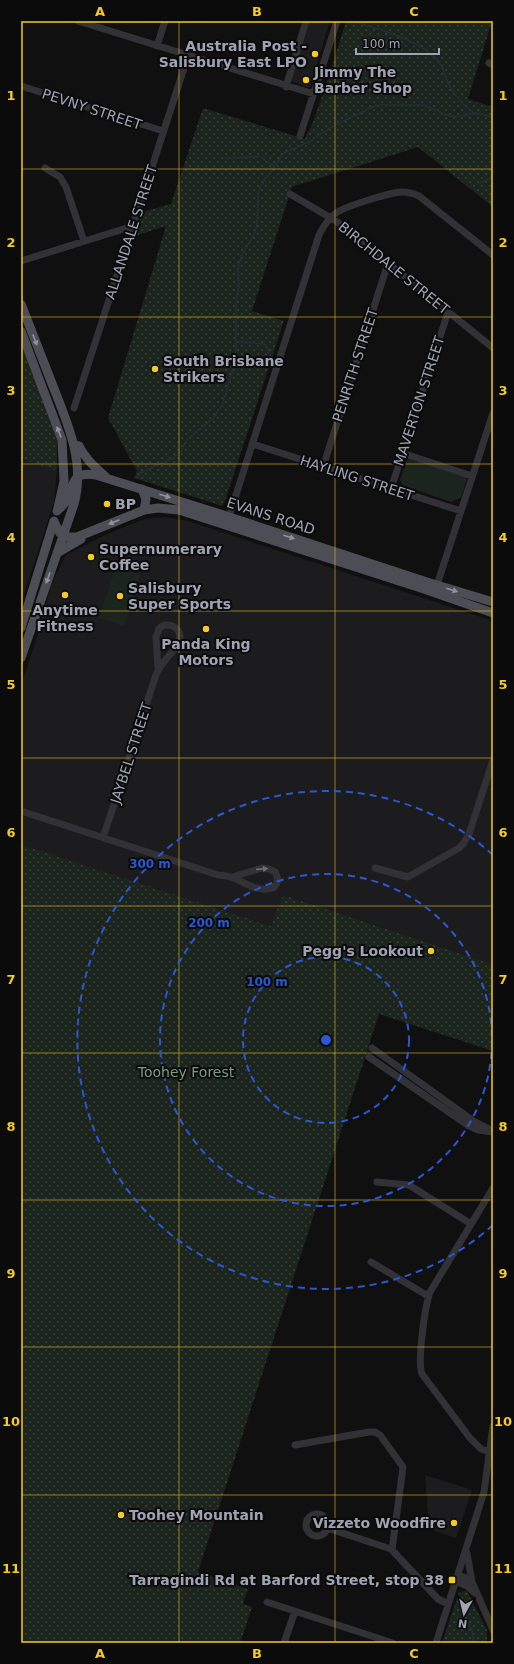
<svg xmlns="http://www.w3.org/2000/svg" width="514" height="1664" font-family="'DejaVu Sans',sans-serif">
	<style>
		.built { fill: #1c1c1e }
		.grass { fill: #1c241e }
		.park { fill: url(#park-dots) }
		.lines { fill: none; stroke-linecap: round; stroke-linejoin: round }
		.stream { stroke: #262c35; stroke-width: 1.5 }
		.minor { stroke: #313136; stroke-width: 7 }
		.major { stroke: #4d4d55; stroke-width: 9 }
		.oneway { fill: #8f939f }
		.oneway2 { fill: #6e707a }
		.grid { fill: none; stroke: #f4ca25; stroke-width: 1; stroke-opacity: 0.55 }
		.ring { fill: none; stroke: #2a57d4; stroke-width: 2; stroke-dasharray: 7 5 }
		.poi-dot { fill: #f4ca25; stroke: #0b0b0c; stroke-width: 1.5 }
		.labels { text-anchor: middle; stroke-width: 4; stroke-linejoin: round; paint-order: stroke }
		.poi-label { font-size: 14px; font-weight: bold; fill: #a0a4b2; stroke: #0b0b0c; text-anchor: start }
		.street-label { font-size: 14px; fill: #a0a4b2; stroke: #0b0b0c }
		.park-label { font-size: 14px; fill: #779e7e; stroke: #0b0b0c }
		.centre { fill: #2a57d4; stroke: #0b0b0c; stroke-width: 2 }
		.ring-label { font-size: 12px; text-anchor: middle; font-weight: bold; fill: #2a57d4; stroke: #0b0b0c; stroke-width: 4; stroke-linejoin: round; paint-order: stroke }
		.neatline { fill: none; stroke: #f4ca25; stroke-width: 1.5 }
		.grid-label { font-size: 13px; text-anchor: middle; font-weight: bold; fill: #f4ca25 }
	</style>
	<defs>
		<pattern id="park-dots" width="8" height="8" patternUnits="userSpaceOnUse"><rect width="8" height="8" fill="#1c241e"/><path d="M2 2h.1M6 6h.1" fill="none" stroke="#3a413c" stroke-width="1.8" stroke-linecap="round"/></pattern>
	</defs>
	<rect width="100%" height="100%" fill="#101011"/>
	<!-- built -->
	<path class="built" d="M 309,21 L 330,21 L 310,87 L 307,87 L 291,81 Z
		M 21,459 L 57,471 L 54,502 L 21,603 Z
		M 165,517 L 188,521 L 493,621 L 493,964 L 283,895 L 272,926 L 21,844 L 21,686 L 42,621 L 51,585 L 66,555 L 105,535 L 144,519 Z
		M 425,1475 L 472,1490 L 456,1538 L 429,1529 Z"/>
	<!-- grass -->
	<path class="grass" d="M 409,459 L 466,477 L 467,479 L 461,498 L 451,502 L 402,485 L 400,480 L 407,460 Z
		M 116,566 L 141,574 L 124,626 L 99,618 Z"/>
	<!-- park -->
	<path class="park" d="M 346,21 L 492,21 L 468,99 L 493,107 L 493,207 L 418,147 L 292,187 L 252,311 L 284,321 L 225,501 L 222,506 L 134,478 L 137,471 L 108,418 L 166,226 L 135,236 L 142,212 L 171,204 L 203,108 L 305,139 C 307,132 312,126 314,119 C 326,87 336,54 346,21 Z
		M 21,344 L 57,436 L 57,471 L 21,459 Z
		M 21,844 L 271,926 L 283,895 L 493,964 L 493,1051 L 379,1014 L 198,1572 L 248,1589 L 243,1604 L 252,1607 L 240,1643 L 21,1643 Z
		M 467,1591 L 487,1630 L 487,1643 L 442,1643 L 459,1592 Z"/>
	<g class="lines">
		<!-- stream -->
		<path class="stream" d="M 353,21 C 379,30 420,39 438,61 C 443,67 445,76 448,83 C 455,96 462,105 474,113
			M 226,158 L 258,157
			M 262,158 L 274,166
			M 480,183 L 493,177
			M 235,341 L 265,344 L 272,358
			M 137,478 L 140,473 L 173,458 L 181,451 L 187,439 L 213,419 L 222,405 L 236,360 L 236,300 L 239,287 L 238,267 L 242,255 L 254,234 L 257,224 L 258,196 L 260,187 L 284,153 L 311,141 L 331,127 L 377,105 L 424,105 L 449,116 L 456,117 L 474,113 L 485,115 L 493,118
			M 467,1622 L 472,1630 L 474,1643"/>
		<!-- minor -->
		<path class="minor" d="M 78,21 L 314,94
			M 157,46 L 165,21
			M 489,63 L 493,65
			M 21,86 L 163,131
			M 286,87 L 306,21
			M 300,136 L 337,21
			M 45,168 L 60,177 L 66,187 L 84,241
			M 290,194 L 336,221 L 493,348
			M 21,261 L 133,226
			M 74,408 L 188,56
			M 253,444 L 461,511
			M 402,453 L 472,476
			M 323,467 L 388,263
			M 391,489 L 448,312
			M 228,520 L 319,235 C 323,227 328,219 336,213 C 346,206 389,193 401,192 C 408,192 413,193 419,196 L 493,255
			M 437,585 L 493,413
			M 21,811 L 218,875 C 222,875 227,876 231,877 C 245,882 256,893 273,888 C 278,884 279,878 275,872 L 269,869 L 262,868 L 232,877
			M 103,837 C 122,783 138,729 156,675 C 160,662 180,648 180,636 C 179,627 170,623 162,626 L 159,629 L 156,637 L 158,668
			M 375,868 L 408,877 L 459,848 L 463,844 L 469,834 L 493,760
			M 372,1048 L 475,1122 L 489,1129
			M 369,1057 L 469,1126 L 478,1130 L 493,1132
			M 377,1182 L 409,1185 L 471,1224
			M 371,1262 L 428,1296
			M 295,1445 L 369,1432 L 375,1432 L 380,1435 L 403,1467 L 392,1550
			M 490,1452 L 481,1449 L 470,1438 L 422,1374 C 417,1362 425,1306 430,1292 L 493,1188
			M306 1525a11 11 0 1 1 22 0a11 11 0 1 1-22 0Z
			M 327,1528 L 391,1549 L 438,1599 L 448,1604
			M 467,1553 L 472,1582
			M 458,1575 L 466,1578 L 472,1582 L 493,1630
			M 456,1581 L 467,1586 L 475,1593
			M 267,1602 L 393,1643
			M 284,1643 L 295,1611
			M 436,1643 L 484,1492 L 493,1426"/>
		<!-- major -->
		<path class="major" d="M 21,304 C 31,329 41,355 51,381 C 66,420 86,461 74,504 L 21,658
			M 21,331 L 62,440 L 64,481 L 58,508
			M 74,445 L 79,446 C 86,460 95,467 106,477
			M 142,489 L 146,499 L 144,510
			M 57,511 C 60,508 64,505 66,501 C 75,485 70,471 96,475 L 214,512 L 427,582 L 493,602
			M 54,522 L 60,533 L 67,537 L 77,537 L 144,510 L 158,508 L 179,510 L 424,589 L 493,613
			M 57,553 L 81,539
			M 21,628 L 54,521"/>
	</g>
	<!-- one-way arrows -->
	<defs><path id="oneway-solid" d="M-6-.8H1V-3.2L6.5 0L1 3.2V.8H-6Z"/></defs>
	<g class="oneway">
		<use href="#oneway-solid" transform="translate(35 340) rotate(69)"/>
		<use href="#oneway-solid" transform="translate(59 432) rotate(-111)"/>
		<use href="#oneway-solid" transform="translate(165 496) rotate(17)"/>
		<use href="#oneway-solid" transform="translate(114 522) rotate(157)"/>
		<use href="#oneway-solid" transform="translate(289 537) rotate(18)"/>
		<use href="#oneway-solid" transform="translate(48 578) rotate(110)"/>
		<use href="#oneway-solid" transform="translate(452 590) rotate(17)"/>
	</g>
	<use class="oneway2" href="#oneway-solid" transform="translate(262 869) rotate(-4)"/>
	<!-- grid -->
	<path class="grid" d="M 179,21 L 179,1643M 335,21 L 335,1643M 21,169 L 493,169M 21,317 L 493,317M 21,464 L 493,464M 21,611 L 493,611M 21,758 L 493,758M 21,906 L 493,906M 21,1053 L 493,1053M 21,1200 L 493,1200M 21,1347 L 493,1347M 21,1495 L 493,1495"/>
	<!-- distance rings -->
	<g class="ring">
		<circle cx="326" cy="1040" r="83"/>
		<circle cx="326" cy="1040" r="166"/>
		<path d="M493 1225A249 249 0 1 1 493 855"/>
	</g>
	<!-- markers -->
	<g class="poi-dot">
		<circle cx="315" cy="54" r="4"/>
		<circle cx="306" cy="80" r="4"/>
		<circle cx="155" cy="369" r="4"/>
		<circle cx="107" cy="504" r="4"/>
		<circle cx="91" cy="557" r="4"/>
		<circle cx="65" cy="595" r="4"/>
		<circle cx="120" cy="596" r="4"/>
		<circle cx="206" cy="629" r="4"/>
		<circle cx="431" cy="951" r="4"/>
		<circle cx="121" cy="1515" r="4"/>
		<circle cx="454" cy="1523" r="4"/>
		<rect x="448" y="1576" width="8" height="8" rx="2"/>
	</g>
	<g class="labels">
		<!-- poi labels -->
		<g class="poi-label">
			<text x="307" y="51" text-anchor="end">Australia Post -<tspan x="307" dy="16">Salisbury East LPO</tspan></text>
			<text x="314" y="77">Jimmy The<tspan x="314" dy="16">Barber Shop</tspan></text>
			<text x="163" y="366">South Brisbane<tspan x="163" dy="16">Strikers</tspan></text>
			<text x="115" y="509">BP</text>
			<text x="99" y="554">Supernumerary<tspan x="99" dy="16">Coffee</tspan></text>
			<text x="128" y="593">Salisbury<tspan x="128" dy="16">Super Sports</tspan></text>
			<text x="65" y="615" text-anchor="middle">Anytime<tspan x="65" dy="16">Fitness</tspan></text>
			<text x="206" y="649" text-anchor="middle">Panda King<tspan x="206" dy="16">Motors</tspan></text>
			<text x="423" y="956" text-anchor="end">Pegg's Lookout</text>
			<text x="129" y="1520">Toohey Mountain</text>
			<text x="446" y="1528" text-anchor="end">Vizzeto Woodfire</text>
			<text x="444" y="1585" text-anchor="end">Tarragindi Rd at Barford Street, stop 38</text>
		</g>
		<!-- street labels -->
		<g class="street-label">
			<text transform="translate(92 109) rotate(18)" y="5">PEVNY STREET</text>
			<text transform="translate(131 232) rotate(-72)" y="5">ALLANDALE STREET</text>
			<text transform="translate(394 268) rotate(39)" y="5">BIRCHDALE STREET</text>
			<text transform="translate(355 365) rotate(-72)" y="5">PENRITH STREET</text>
			<text transform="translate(419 401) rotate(-72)" y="5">MAVERTON STREET</text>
			<text transform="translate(357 478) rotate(18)" y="5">HAYLING STREET</text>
			<text transform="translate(271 516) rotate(18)" y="5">EVANS ROAD</text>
			<text transform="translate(131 753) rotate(-72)" y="5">JAYBEL STREET</text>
		</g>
		<!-- park labels -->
		<g class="park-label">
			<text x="186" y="1077">Toohey Forest</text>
		</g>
	</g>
	<circle cx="326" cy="1040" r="6" class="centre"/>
	<g class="ring-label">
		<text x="150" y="868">300 m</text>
		<text x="209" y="927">200 m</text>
		<text x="267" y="986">100 m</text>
	</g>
	<!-- border -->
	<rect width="514" height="1664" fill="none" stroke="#0b0b0c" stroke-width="44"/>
	<!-- north arrow -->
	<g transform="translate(464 1614) rotate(188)" stroke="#0b0b0c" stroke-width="3" paint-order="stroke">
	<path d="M0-3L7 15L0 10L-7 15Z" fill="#a0a4b2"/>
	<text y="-6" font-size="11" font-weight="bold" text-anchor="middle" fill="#a0a4b2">N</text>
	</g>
	<!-- scale -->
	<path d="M356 48v6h83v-6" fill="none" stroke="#a0a4b2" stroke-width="2"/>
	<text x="362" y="48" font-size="12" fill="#a0a4b2" stroke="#0b0b0c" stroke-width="3" paint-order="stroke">100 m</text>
	<rect x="22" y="22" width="470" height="1620" class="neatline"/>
	<g class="grid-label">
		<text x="100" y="16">A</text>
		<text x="257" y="16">B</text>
		<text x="414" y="16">C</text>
		<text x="11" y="100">1</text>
		<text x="503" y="100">1</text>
		<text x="11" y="247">2</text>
		<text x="503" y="247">2</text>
		<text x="11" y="395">3</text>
		<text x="503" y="395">3</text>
		<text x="11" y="542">4</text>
		<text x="503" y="542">4</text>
		<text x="11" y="689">5</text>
		<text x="503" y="689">5</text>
		<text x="11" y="837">6</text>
		<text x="503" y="837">6</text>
		<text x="11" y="984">7</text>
		<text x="503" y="984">7</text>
		<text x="11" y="1131">8</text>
		<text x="503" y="1131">8</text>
		<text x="11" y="1278">9</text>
		<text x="503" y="1278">9</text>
		<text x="11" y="1426">10</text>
		<text x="503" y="1426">10</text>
		<text x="11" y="1573">11</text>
		<text x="503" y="1573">11</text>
		<text x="100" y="1658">A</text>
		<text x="257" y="1658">B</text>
		<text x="414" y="1658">C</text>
	</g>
</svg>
